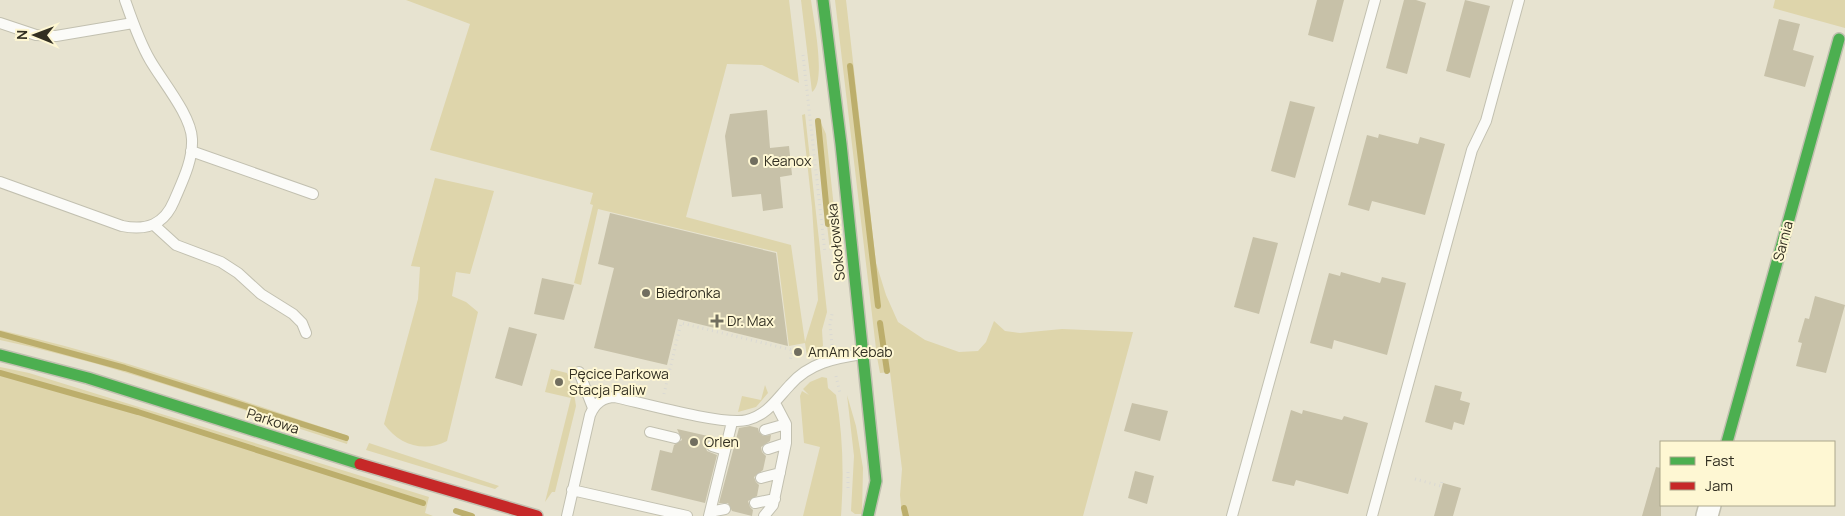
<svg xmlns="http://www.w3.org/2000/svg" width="1845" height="516" font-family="Manrope,sans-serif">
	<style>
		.green { fill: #ded5ab }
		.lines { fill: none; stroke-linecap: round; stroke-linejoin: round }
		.stream { stroke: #bcae6c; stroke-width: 6 }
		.building { fill: #c7c1a8 }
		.lane-casing { stroke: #c2c0b0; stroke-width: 12 }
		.street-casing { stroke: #c2c0b0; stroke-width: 24 }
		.fast-casing { stroke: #c2c0b0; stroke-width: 14 }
		.jam-casing { stroke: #c2c0b0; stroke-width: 14 }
		.path { stroke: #dad9d3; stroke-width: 3; stroke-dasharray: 1 4; stroke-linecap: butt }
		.lane { stroke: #fbfbf8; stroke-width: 10 }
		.street { stroke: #fbfbf8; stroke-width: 21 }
		.fast { stroke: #4caf50; stroke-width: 11 }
		.jam { stroke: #c62828; stroke-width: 11 }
		.poi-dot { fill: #716e5f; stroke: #fef7d3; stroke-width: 2 }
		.labels { text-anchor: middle; stroke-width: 4; stroke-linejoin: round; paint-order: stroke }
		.poi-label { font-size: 14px; fill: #322f22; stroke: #fef7d3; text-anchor: start }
		.street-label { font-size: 14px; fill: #322f22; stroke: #fef7d3 }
	</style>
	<rect width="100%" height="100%" fill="#e7e3d0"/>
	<!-- green -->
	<path class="green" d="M 406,0 L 789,0 L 799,83 L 762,65 L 727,64 L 686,217 L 791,245 L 805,342 L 818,300 L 812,207 L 802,115 L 805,114 L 827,312 L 822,330 L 823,346 L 807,357 L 805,343 L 789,346 L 777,252 L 598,209 L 581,285 L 574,283 L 593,205 L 590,204 L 593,193 L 430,150 L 470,24 Z
		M 801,0 L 811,0 C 813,17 827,82 812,92 Z
		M 835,0 L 846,0 L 876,263 L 886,295 L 898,322 L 925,340 L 959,352 L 978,351 L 986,342 L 994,321 L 1005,331 L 1020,333 L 1062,329 L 1133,332 L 1083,516 L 902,516 L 900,495 L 902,469 L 890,372 L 880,373 L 877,357 Z
		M 1775,0 L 1845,0 L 1845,28 L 1773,8 Z
		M 815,119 L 821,123 L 826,134 L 835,217 L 830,251 Z
		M 435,178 L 494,191 L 470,274 L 456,272 L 452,296 L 466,302 L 478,312 L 447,441 C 424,453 399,445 384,424 L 418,299 L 420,267 L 411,266 Z
		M 0,330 C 119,357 234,398 349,436 L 347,444 C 232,407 118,365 0,340 Z
		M 0,367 L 29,373 L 429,497 L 425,513 L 433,516 L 0,516 Z
		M 551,369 L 567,373 L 574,393 L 576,406 L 555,492 L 552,492 L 545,502 L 571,398 L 545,392 Z
		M 822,377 L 827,378 L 828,388 L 836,395 C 843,435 844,475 841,516 L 803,516 L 820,447 L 804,443 L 800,396 L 802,391 L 809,395 L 803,389 L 810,382 Z
		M 765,385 L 768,393 L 756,407 L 738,412 L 742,396 L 761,400 Z
		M 847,395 L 856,426 L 863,468 L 862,514 L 855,514 L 851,511 L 854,456 Z
		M 369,443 L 499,486 L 495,489 L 366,450 Z"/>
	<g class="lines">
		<!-- stream -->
		<path class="stream" d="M 850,66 L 878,306
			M 818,121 L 828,224
			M 880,323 L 887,371
			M 0,334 L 125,368 L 346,438
			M 0,373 L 138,412 L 423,503
			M 904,508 L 906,516
			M 456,511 L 472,516"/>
	</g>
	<!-- building -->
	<path class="building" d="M 1317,0 L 1344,0 L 1333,42 L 1308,35 Z
		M 1404,0 L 1416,0 L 1426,3 L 1407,74 L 1386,68 Z
		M 1465,0 L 1490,6 L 1470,78 L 1446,71 Z
		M 1779,19 L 1800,24 L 1793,50 L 1814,56 L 1805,87 L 1764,76 Z
		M 1290,101 L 1315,107 L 1295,178 L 1271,171 Z
		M 767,110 L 770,148 L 789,146 L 792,175 L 780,177 L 783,208 L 763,211 L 761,194 L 732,197 L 725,136 L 730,114 Z
		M 1379,134 L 1418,144 L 1420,137 L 1445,144 L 1425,215 L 1372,201 L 1369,211 L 1348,205 L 1367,135 L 1378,138 Z
		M 610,213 L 776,253 L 788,346 L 678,319 L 667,365 L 594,348 L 614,268 L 598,264 Z
		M 1253,237 L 1278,243 L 1259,314 L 1234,307 Z
		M 1341,272 L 1380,283 L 1382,277 L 1406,283 L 1387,355 L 1334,340 L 1332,349 L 1310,343 L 1329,273 L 1340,276 Z
		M 542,278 L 574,285 L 564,320 L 534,314 Z
		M 1815,296 L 1845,305 L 1826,373 L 1796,366 L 1802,343 L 1798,342 L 1805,318 L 1809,319 Z
		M 509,327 L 537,334 L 522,386 L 495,378 Z
		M 1435,385 L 1462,392 L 1460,400 L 1470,403 L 1464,425 L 1454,422 L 1452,430 L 1425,422 Z
		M 1132,403 L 1168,411 L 1160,441 L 1124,431 Z
		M 1291,410 L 1302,414 L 1303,410 L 1342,420 L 1344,416 L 1368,423 L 1348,494 L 1296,480 L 1294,486 L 1272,481 Z
		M 750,426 L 758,428 L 759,432 L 763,436 L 771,435 L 770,441 L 761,447 L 762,452 L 766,456 L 763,470 L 754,477 L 756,482 L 759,485 L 757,496 L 748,501 L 750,507 L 753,510 L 752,516 L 732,511 L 728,503 L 719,503 L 739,428 Z
		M 677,429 L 721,439 L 720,441 L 710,439 L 705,444 L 707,451 L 717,455 L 705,503 L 651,490 L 660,450 L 672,453 L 674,445 L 682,440 Z
		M 1656,467 L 1661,468 L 1661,516 L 1642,516 Z
		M 1135,471 L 1154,476 L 1147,504 L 1128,498 Z
		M 1443,483 L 1461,488 L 1453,516 L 1434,516 Z"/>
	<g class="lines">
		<!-- lane casing -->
		<g class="lane-casing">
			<path id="lane" d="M 0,23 L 36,35 L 56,36 L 133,23
				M 191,151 L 313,194
				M 0,182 L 122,226 C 146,231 164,225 174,201 C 182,182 193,161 192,139 C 191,115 162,81 150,60 C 139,41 132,20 125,0
				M 154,225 L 176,245 L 221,262 L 238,273 L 261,294 L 293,314 L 302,323 L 306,333
				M 579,372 L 593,408
				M 765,430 L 786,424
				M 650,432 L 675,438
				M 712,446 L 725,450
				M 768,449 L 786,443
				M 761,478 L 780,473
				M 572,490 L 687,516
				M 755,503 L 775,499
				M 710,512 L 725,509
				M 567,516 L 590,415 C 595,403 603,397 615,397 C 642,403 725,426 747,420 C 767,415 776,400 790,385 C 809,363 835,358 862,354
				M 709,516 L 732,422
				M 764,516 L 773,505 L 786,443 L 786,424 L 775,403
				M 1232,516 L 1375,0
				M 1372,516 L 1472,150 L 1486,121 L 1519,0"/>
		</g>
		<!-- street casing -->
		<g class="street-casing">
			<path id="street" d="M 1707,516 L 1710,505"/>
		</g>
		<!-- fast casing -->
		<g class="fast-casing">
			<path id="fast" d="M 823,0 L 841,144 L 876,481 L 868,516
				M 0,355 L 88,378 L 360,464
				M 1727,442 L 1839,39"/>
		</g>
		<!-- jam casing -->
		<g class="jam-casing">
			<path id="jam" d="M 360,464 L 537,516"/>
		</g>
		<!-- path -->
		<path class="path" d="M 803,55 L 825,253
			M 832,345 L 830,325 L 832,314
			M 836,376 L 840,393
			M 664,394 L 681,323 L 792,350 L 790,362
			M 1415,479 L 1441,486 L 1442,481
			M 848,488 L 848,469"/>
		<!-- lane -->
		<use href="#lane" class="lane"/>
		<!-- street -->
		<use href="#street" class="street"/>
		<!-- fast -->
		<use href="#fast" class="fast"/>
		<!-- jam -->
		<use href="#jam" class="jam"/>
	</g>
	<!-- markers -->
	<g class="poi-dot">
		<circle cx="754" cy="161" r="5"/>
		<circle cx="646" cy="293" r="5"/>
		<path d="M714.5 313.5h5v5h5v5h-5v5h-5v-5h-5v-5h5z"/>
		<circle cx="798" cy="352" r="5"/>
		<circle cx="559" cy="382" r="5"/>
		<circle cx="694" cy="442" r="5"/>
	</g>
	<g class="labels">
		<!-- poi labels -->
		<g class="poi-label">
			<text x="764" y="166">Keanox</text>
			<text x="656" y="298">Biedronka</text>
			<text x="727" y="326">Dr. Max</text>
			<text x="808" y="357">AmAm Kebab</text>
			<text x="569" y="379">Pęcice Parkowa<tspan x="569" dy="16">Stacja Paliw</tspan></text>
			<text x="704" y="447">Orlen</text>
		</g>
		<!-- street labels -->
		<g class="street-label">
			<text transform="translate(1783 241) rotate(-75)" y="5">Sarnia</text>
			<text transform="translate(836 242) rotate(-96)" y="5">Sokołowska</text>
			<text transform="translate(273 421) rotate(18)" y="5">Parkowa</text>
		</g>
	</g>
	<!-- legend -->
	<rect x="1660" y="441" width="175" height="65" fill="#fef7d3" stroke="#aca78c"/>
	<rect x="1670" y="457" width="25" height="8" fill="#4caf50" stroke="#aca78c"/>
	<text x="1705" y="466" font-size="15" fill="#322f22">Fast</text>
	<rect x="1670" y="482" width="25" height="8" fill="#c62828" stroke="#aca78c"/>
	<text x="1705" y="491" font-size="15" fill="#322f22">Jam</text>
	<!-- north arrow -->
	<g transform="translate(35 35) rotate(271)" stroke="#fef7d3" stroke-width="4" paint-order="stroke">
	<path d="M0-4L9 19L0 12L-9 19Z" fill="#322f22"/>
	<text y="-8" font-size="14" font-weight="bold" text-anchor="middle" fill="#322f22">N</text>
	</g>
</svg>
